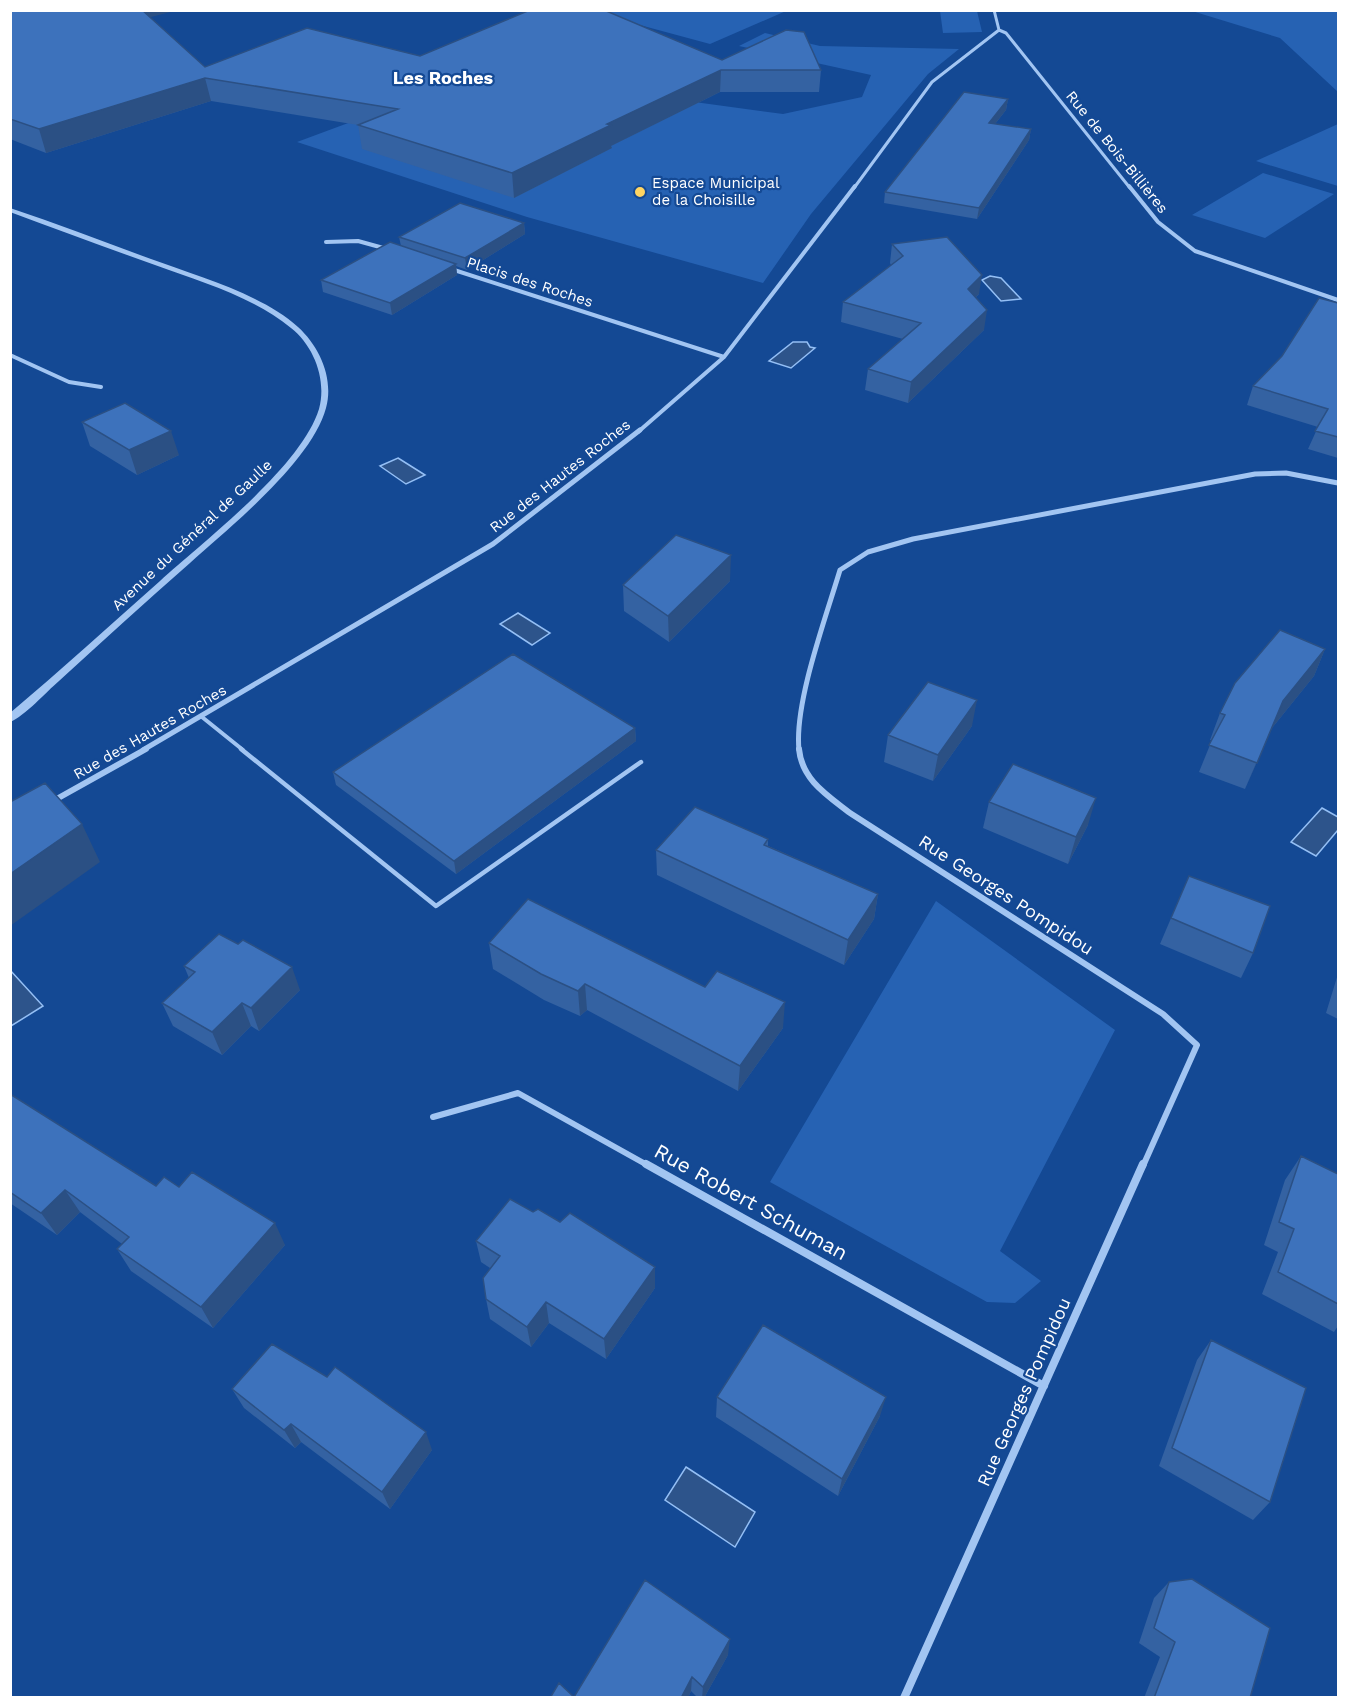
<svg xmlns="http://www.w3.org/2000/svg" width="1349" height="1708" font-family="'Work Sans',sans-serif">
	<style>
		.green { fill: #2662b3 }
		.water { fill: #2d548b; stroke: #94bff5; stroke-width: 1.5 }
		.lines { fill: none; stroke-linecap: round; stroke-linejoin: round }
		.service-far1 { stroke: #a2c5f2; stroke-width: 4 }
		.service { stroke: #a2c5f2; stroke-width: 4.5 }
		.minor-far4 { stroke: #a2c5f2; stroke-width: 3 }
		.minor-far3 { stroke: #a2c5f2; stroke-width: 4 }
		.minor-far2 { stroke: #a2c5f2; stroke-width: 5 }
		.minor-far1 { stroke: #a2c5f2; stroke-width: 6 }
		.minor { stroke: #a2c5f2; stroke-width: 8 }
		.tertiary { fill: #a2c5f2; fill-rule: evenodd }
		.wall { fill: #3462a2 }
		.shaded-wall { fill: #2b5084 }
		.building { fill: #3d72bc; stroke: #2b5084; stroke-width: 1.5 }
		.poi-dot { fill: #ffd563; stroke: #144994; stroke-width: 2 }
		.labels { text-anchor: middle; stroke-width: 4.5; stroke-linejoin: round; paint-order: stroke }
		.far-street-label { font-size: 15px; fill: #fff; stroke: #144994 }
		.far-poi-label { font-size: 15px; fill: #fff; stroke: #144994; text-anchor: start }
		.far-quarter-label { font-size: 18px; font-weight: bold; fill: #fff; stroke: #144994 }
		.street-label { font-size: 18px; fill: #fff; stroke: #144994 }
		.near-street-label { font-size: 21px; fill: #fff; stroke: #144994 }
	</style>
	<rect width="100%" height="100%" fill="#144994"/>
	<!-- green -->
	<path class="green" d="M 588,11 L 786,11 L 710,44 Z
		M 940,11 L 977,11 L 982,32 L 943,33 Z
		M 1192,11 L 1338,11 L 1338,92 L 1280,38 Z
		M 765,33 L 820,46 L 959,49 L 928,74 L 811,214 L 763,283 L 527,217 L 297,142 L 483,73 L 783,114 L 862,97 L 871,75 L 739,46 Z
		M 1338,124 L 1338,186 L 1256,161 Z
		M 1263,173 L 1334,194 L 1265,238 L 1192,215 Z
		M 936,901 L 1115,1030 L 1000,1251 L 1041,1281 L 1015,1303 L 987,1302 L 770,1182 Z"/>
	<!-- water -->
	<path class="water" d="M 990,276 L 1001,278 L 1021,299 L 1001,301 L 982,280 Z
		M 793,342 L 807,342 L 810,347 L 815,348 L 791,368 L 769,361 Z
		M 398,458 L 425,475 L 406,484 L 380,466 Z
		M 518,613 L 550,633 L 532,645 L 500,624 Z
		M 1322,808 L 1338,817 L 1338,830 L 1316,856 L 1291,842 Z
		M 10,970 L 43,1006 L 11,1026 L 10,1026 Z
		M 686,1467 L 755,1512 L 735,1547 L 665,1500 Z"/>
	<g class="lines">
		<!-- service-far1 -->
		<path class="service-far1" d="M 202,717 L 243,750"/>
		<!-- service -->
		<path class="service" d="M 241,749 L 436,906 L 641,762"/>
		<!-- minor-far4 -->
		<path class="minor-far4" d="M 999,30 L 1006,33 L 1130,188
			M 854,188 L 932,82 L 999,30 L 994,10"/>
		<!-- minor-far3 -->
		<path class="minor-far3" d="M 1129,186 L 1158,222 L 1195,251 L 1338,300
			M 326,242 L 358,241 L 387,249
			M 451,269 L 724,357
			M 10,355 L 69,382 L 101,387
			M 638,432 L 724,357 L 855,186"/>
		<!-- minor-far2 -->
		<path class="minor-far2" d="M 143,750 L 493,544 L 640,430
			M 799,750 C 794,703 826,617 840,570 L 868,552 L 913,539 L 1255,474 L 1286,473 L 1338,483"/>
		<!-- minor-far1 -->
		<path class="minor-far1" d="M 799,749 C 802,780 827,795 850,813 L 1163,1014 L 1197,1045 L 1143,1166
			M 53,801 L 146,749
			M 433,1117 L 518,1093 L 649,1166"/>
		<!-- minor -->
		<path class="minor" d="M 646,1164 L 1044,1386
			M 904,1698 L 1143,1164"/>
		<!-- tertiary -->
		<path class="tertiary" d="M 10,208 C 58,224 104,242 151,259 C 197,276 262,294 298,327 C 320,347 334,379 326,408 C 312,461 230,527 190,563 C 145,602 102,642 59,681 C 46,692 25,716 10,722 L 10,713 C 61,670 110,625 160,581 C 205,540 301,467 319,409 C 327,380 314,346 291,328 C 252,296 201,282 155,265 C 107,248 59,230 10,212 Z"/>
	</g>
	<!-- wall -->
	<path class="wall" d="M 10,10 L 150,18 L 205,67 L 420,56 L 722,60 L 821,70 L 819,92 L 720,92 L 611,146 L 612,148 L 514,198 L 362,149 L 358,125 L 211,101 L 46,153 L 10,139 Z
		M 1008,99 L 1006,110 L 995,124 L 1031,129 L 1029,140 L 977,219 L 884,203 L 885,192 Z
		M 524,223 L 525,234 L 467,270 L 456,266 L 457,275 L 392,315 L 323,292 L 321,280 L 401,246 L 399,237 Z
		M 892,244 L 979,294 L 976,297 L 984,330 L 908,403 L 865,390 L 868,369 L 903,339 L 841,322 L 843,302 L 891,265 L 890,263 Z
		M 1338,303 L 1338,458 L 1308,449 L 1318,427 L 1247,405 L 1253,386 Z
		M 82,422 L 179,455 L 137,475 L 90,446 Z
		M 730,581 L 669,642 L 624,611 L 623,585 Z
		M 1325,649 L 1314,676 L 1272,728 L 1245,789 L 1199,772 L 1212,740 L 1210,740 L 1220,713 Z
		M 972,726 L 933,781 L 884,762 L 888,735 Z
		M 635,728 L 636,741 L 456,874 L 336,785 L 333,772 Z
		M 989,802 L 1088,825 L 1068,864 L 983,828 Z
		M 768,839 L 768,846 L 878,894 L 874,919 L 844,965 L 657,875 L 656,850 Z
		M 1189,876 L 1253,953 L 1241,978 L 1160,944 Z
		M 489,943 L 783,1028 L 738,1091 L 587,1010 L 580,1016 L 544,1000 L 493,969 Z
		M 184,966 L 300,990 L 259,1031 L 251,1026 L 222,1055 L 173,1026 L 162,1003 L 189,978 Z
		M 1338,974 L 1338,1019 L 1326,1013 Z
		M 10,1094 L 156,1186 L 179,1187 L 285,1245 L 213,1328 L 131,1271 L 117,1249 L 122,1244 L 80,1212 L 57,1235 L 10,1203 Z
		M 1301,1156 L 1338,1174 L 1338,1326 L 1334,1332 L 1262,1294 L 1278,1252 L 1264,1245 L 1285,1180 Z
		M 476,1241 L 655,1288 L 606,1359 L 549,1323 L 531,1347 L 490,1319 L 486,1299 L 490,1268 L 481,1262 Z
		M 1211,1340 L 1270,1502 L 1253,1520 L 1159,1466 L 1197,1360 Z
		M 232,1389 L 432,1450 L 390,1509 L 301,1442 L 295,1448 L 244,1408 Z
		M 717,1397 L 880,1416 L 838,1496 L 716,1417 Z
		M 1169,1582 L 1250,1698 L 1144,1698 L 1160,1657 L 1139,1643 L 1154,1598 Z
		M 728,1655 L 704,1698 L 698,1698 L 691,1691 L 688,1698 L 550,1698 L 574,1697 Z"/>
	<!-- shaded-wall -->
	<path class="shaded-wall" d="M 133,10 L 178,10 L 136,21 Z
		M 721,70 L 720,92 L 611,146 L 612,148 L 514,198 L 512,173 L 607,124 Z
		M 205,78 L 211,101 L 46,153 L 39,129 Z
		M 1008,99 L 1006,110 L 987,134 L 989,123 Z
		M 1031,129 L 1029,140 L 977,219 L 979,208 Z
		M 524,223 L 525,234 L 467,270 L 465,258 Z
		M 456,264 L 457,275 L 392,315 L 390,303 Z
		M 982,275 L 979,294 L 964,308 L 968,289 Z
		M 987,310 L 984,330 L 908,403 L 911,382 Z
		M 171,431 L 179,455 L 137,475 L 129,450 Z
		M 731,555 L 730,581 L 669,642 L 668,616 Z
		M 1325,649 L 1314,676 L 1272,728 L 1245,789 L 1283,701 Z
		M 977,700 L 972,726 L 933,781 L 938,755 Z
		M 635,728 L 636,741 L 456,874 L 454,861 Z
		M 1096,798 L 1088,825 L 1068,864 L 1076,837 Z
		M 82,824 L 100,862 L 10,926 L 10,874 Z
		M 878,894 L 874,919 L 844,965 L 848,940 Z
		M 292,967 L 300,990 L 259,1031 L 251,1008 Z
		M 585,984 L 587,1010 L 580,1016 L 578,991 Z
		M 785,1002 L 783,1028 L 738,1091 L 740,1066 Z
		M 242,1003 L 251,1026 L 222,1055 L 212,1032 Z
		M 65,1190 L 80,1212 L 57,1235 L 41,1213 Z
		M 275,1223 L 285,1245 L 213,1328 L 201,1307 Z
		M 655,1267 L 655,1288 L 606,1359 L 604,1339 Z
		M 546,1302 L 549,1323 L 531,1347 L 527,1327 Z
		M 886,1397 L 880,1416 L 838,1496 L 842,1479 Z
		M 291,1424 L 301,1442 L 295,1448 L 284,1430 Z
		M 426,1432 L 432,1450 L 390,1509 L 382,1492 Z
		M 730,1639 L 728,1655 L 704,1698 L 702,1698 L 703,1687 Z
		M 692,1677 L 691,1691 L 688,1698 L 681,1698 Z"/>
	<!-- building -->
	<path class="building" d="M 10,10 L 142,10 L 205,67 L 307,28 L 420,56 L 530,10 L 604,10 L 722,60 L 786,30 L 804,32 L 821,70 L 721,70 L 607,124 L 611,125 L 512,173 L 358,125 L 398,109 L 205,78 L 39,129 L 10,119 Z
		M 964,92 L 1008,99 L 989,123 L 1031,129 L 979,208 L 885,192 Z
		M 460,203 L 524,223 L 465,258 L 399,237 Z
		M 947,237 L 982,275 L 968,289 L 987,310 L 911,382 L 868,369 L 921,323 L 843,302 L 903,256 L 892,244 Z
		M 390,242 L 456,264 L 390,303 L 321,280 Z
		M 1319,298 L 1338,303 L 1338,437 L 1315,431 L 1328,409 L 1253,386 L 1282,356 Z
		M 125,403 L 171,431 L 129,450 L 82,422 Z
		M 676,535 L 731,555 L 668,616 L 623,585 Z
		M 1280,630 L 1325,649 L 1283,701 L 1257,763 L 1209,745 L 1225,715 L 1220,713 L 1235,683 Z
		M 513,654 L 635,728 L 454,861 L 333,772 Z
		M 928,682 L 977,700 L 938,755 L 888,735 Z
		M 1013,764 L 1096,798 L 1076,837 L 989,802 Z
		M 45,783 L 82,824 L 10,874 L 10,802 Z
		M 695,807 L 768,839 L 764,845 L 878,894 L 848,940 L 656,850 Z
		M 1189,876 L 1270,906 L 1253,953 L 1171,918 Z
		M 528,899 L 705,987 L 717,971 L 785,1002 L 740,1066 L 585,984 L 578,991 L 541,974 L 489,943 Z
		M 219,934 L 238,944 L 243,940 L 292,967 L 251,1008 L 242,1003 L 212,1032 L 162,1003 L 195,972 L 184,966 Z
		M 10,1094 L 156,1186 L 164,1177 L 179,1187 L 192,1172 L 275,1223 L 201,1307 L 117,1249 L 129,1237 L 65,1190 L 41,1213 L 10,1192 Z
		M 1301,1156 L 1338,1174 L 1338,1304 L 1278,1272 L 1294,1229 L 1279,1222 Z
		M 510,1199 L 533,1212 L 538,1209 L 560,1222 L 570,1213 L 655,1267 L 604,1339 L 546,1302 L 527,1327 L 486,1299 L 483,1278 L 500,1256 L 476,1241 Z
		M 763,1325 L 886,1397 L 842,1479 L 717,1397 Z
		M 1211,1340 L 1306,1388 L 1270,1502 L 1172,1448 Z
		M 272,1344 L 327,1377 L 335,1367 L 426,1432 L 382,1492 L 291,1424 L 284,1430 L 232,1389 Z
		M 1192,1579 L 1270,1628 L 1250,1698 L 1154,1698 L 1175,1642 L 1154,1628 L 1169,1582 Z
		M 645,1580 L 730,1639 L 703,1687 L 692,1677 L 681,1698 L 550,1698 L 559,1683 L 574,1697 Z"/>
	<!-- markers -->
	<circle class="poi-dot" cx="640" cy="192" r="6"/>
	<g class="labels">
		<!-- far-street labels -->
		<g class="far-street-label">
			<text transform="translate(1117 152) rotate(51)" y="5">Rue de Bois-Billières</text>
			<text transform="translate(530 282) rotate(18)" y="5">Placis des Roches</text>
			<text transform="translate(560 476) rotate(-38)" y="5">Rue des Hautes Roches</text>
			<text transform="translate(192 535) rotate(-43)" y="5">Avenue du Général de Gaulle</text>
			<text transform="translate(150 732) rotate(-30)" y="5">Rue des Hautes Roches</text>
		</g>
		<!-- far-poi labels -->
		<g class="far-poi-label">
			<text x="652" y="188">Espace Municipal<tspan x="652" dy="17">de la Choisille</tspan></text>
		</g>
		<!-- far-quarter labels -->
		<g class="far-quarter-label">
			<text x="443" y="84">Les Roches</text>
		</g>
		<!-- street labels -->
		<g class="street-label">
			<text transform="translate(1006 895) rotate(33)" y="6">Rue Georges Pompidou</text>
			<text transform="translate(1024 1392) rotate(-66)" y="6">Rue Georges Pompidou</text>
		</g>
		<!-- near-street labels -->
		<g class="near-street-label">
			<text transform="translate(751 1202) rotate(29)" y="7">Rue Robert Schuman</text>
		</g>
	</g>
	<!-- border -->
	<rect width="1349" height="1708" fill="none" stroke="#ffffff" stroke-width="24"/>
</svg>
